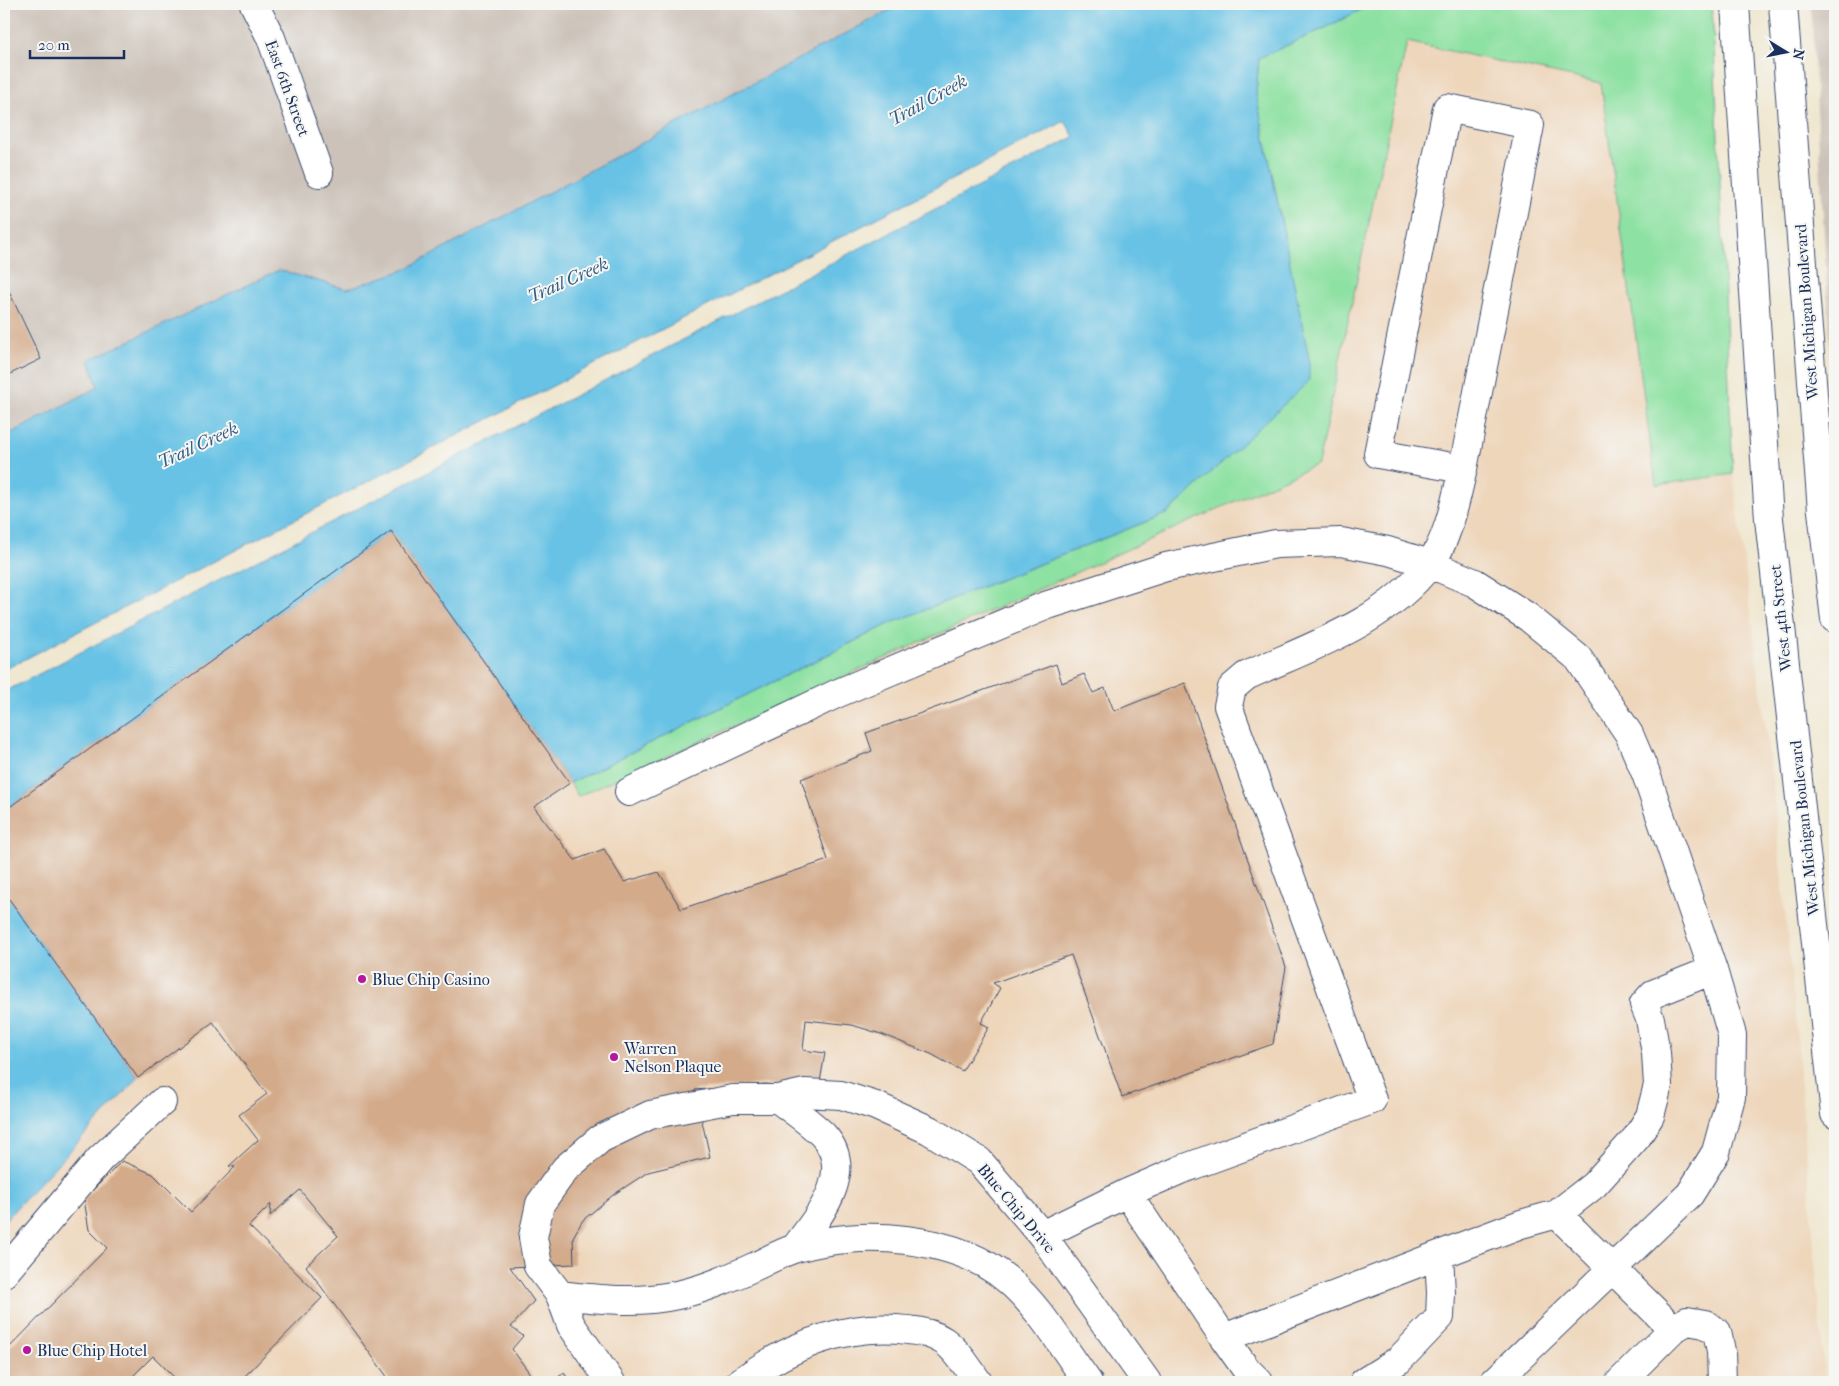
<svg xmlns="http://www.w3.org/2000/svg" width="1839" height="1386" font-family="'IM FELL French Canon',serif">
	<style>
		.built { fill: #eed6bb }
		.industrial { fill: #ccc2b9 }
		.green { fill: #8de1a2; stroke: #548880 }
		.water { fill: #67c2e5; stroke: #4178a2 }
		.building { fill: #d3aa8a }
		.lines { fill: none; stroke-linecap: round; stroke-linejoin: round }
		.minor-casing { stroke: #3b4b6f; stroke-width: 30 }
		.major-casing { stroke: #3b4b6f; stroke-width: 30 }
		.minor { stroke: #fff; stroke-width: 28 }
		.major { stroke: #fff; stroke-width: 28 }
		.poi-dot { fill: #b5179e; stroke: #f6f6f2; stroke-width: 2 }
		.labels { text-anchor: middle; stroke-width: 4; stroke-linejoin: round; paint-order: stroke }
		.street-label { font-size: 16px; fill: #1b2f5e; stroke: #f6f6f2 }
		.poi-label { font-size: 16px; fill: #1b2f5e; stroke: #f6f6f2; text-anchor: start }
		.water-label { font-size: 18px; font-style: italic; fill: #325b86; stroke: #f6f6f2 }
	</style>
	<rect width="100%" height="100%" fill="#f6f6f2"/>
	<filter id="ink" filterUnits="userSpaceOnUse"><feTurbulence type="fractalNoise" baseFrequency=".02" numOctaves="2"/><feDisplacementMap in="SourceGraphic" scale="10" xChannelSelector="R" yChannelSelector="G"/><feConvolveMatrix kernelMatrix="1 2 1 2 8 2 1 2 1" color-interpolation-filters="sRGB"/></filter>
	<filter id="wash" filterUnits="userSpaceOnUse"><feTurbulence type="fractalNoise" baseFrequency=".0096" numOctaves="4" result="noise"/><feDisplacementMap in="SourceGraphic" scale="20" xChannelSelector="R" yChannelSelector="G"/><feGaussianBlur stdDeviation="1.12" result="paint"/><feColorMatrix in="noise" values="0 0 0 0 0 0 0 0 0 0 0 0 0 0 0 0 0 1.4 0 .05"/><feComposite in="paint" operator="in"/></filter>
	<g filter="url(#wash)">
		<rect width="100%" height="100%" fill="#f0e7d0"/>
		<!-- built -->
		<path class="built" d="M 1406,42 L 1601,83 L 1656,484 L 1733,474 L 1773,787 L 1797,1037 L 1825,1382 L 4,1382 L 4,1221 L 138,1078 L 4,892 L 4,811 L 391,531 L 578,796 L 1318,464 Z"/>
		<!-- industrial -->
		<path class="industrial" d="M 4,4 L 901,4 L 404,270 L 347,289 L 279,270 L 89,360 L 98,387 L 4,437 Z
			M 1811,4 L 1835,4 L 1835,428 L 1834,412 Z"/>
		<!-- green -->
		<path class="green" d="M 1372,4 L 1712,4 L 1733,474 L 1656,485 L 1601,83 L 1407,42 L 1318,464 L 578,796 L 570,783 L 889,624 L 1168,513 L 1309,359 L 1256,94 L 1259,58 L 1327,27 Z"/>
		<!-- water -->
		<path class="water" d="M 901,4 L 1372,4 L 1327,27 L 1259,58 L 1256,94 L 1309,359 L 1309,381 L 1168,513 L 889,624 L 570,783 L 391,531 L 4,811 L 4,692 L 1074,137 L 1065,121 L 4,670 L 4,437 L 98,387 L 89,360 L 279,270 L 347,289 L 404,270 Z
			M 4,892 L 138,1078 L 4,1221 Z"/>
		<g id="blocks">
			<!-- building -->
			<path class="building" d="M 4,281 L 41,359 L 4,377 Z
				M 391,531 L 570,783 L 534,807 L 575,860 L 604,849 L 624,882 L 659,872 L 681,909 L 828,860 L 801,779 L 872,751 L 866,733 L 1056,664 L 1062,683 L 1084,674 L 1093,693 L 1105,688 L 1114,711 L 1185,683 L 1286,967 L 1273,1044 L 1122,1097 L 1071,955 L 993,983 L 1000,988 L 981,1023 L 989,1027 L 962,1071 L 931,1054 L 881,1034 L 852,1025 L 806,1020 L 803,1050 L 825,1053 L 819,1088 L 765,1084 L 695,1090 L 710,1157 L 648,1172 L 613,1195 L 583,1220 L 573,1237 L 574,1264 L 510,1267 L 534,1301 L 511,1327 L 523,1336 L 512,1349 L 536,1382 L 391,1382 L 306,1266 L 338,1236 L 300,1190 L 270,1216 L 271,1204 L 249,1226 L 322,1298 L 239,1382 L 179,1382 L 153,1356 L 127,1382 L 4,1382 L 4,1353 L 107,1248 L 89,1230 L 84,1199 L 122,1161 L 153,1174 L 191,1212 L 235,1167 L 229,1166 L 258,1140 L 239,1115 L 267,1094 L 213,1022 L 138,1078 L 4,892 L 4,811 Z
				M 564,1373 L 570,1382 L 551,1382 Z"/>
		</g>
	</g>
	<g filter="url(#ink)">
		<use href="#blocks" fill-opacity="0" stroke="#3b4b6f" stroke-width="1"/>
		<g class="lines">
			<!-- minor casing -->
			<g class="minor-casing">
				<path id="minor" d="M 254,4 L 271,38 L 319,173
					M 629,792 L 836,694 L 1045,606 L 1166,567 L 1276,544 L 1341,542 L 1388,551 L 1430,564 L 1475,583 L 1528,617 L 1578,658 L 1629,734 L 1646,774 L 1713,970 L 1732,1035 L 1731,1097 L 1716,1152 L 1690,1194 L 1494,1382
					M 1820,969 L 1835,956
					M 778,1099 C 792,1110 810,1122 823,1135 C 857,1172 818,1217 795,1248
					M 1127,1193 L 1224,1338 L 1246,1369 L 1259,1382
					M 1557,1214 L 1673,1329
					M 1042,1235 L 1127,1193 L 1180,1170 L 1372,1100 L 1228,706 L 1232,688 L 1246,676 C 1309,647 1385,623 1429,565 C 1448,541 1456,498 1463,469 L 1530,125 L 1447,108 L 1378,454 L 1463,469
					M 4,1273 L 100,1159 L 162,1102
					M 560,1295 L 571,1325 L 611,1382
					M 1224,1338 L 1439,1255
					M 740,1382 C 789,1346 847,1322 908,1330 C 920,1331 934,1334 944,1341 C 958,1351 968,1368 978,1382
					M 1088,1382 C 1063,1348 1041,1309 1009,1281 C 957,1235 860,1229 796,1248 C 783,1252 770,1259 758,1265 C 732,1277 705,1289 677,1295 C 638,1304 599,1299 560,1295 L 538,1266 L 533,1237 L 540,1204 L 565,1169 L 600,1139 L 650,1115 L 733,1099 L 778,1099 L 805,1093 L 841,1095 L 876,1106 L 929,1130 L 979,1161 L 1042,1235 L 1147,1382
					M 1364,1382 L 1399,1360 L 1440,1317 L 1441,1293 L 1439,1255 L 1521,1224 L 1557,1214 L 1594,1185 L 1637,1137 L 1650,1116 L 1658,1085 L 1656,1053 L 1650,1019 L 1644,1004 L 1653,994 L 1713,970
					M 1620,1382 L 1673,1329 L 1687,1321 L 1705,1324 L 1717,1332 L 1721,1351 L 1722,1382"/>
			</g>
			<!-- major casing -->
			<g class="major-casing">
				<path id="major" d="M 1735,4 L 1769,519 L 1835,1114
					M 1783,4 L 1822,511 L 1835,619"/>
			</g>
			<!-- minor -->
			<use href="#minor" class="minor"/>
			<!-- major -->
			<use href="#major" class="major"/>
		</g>
	</g>
	<!-- markers -->
	<g class="poi-dot">
		<circle cx="362" cy="979" r="5"/>
		<circle cx="614" cy="1057" r="5"/>
		<circle cx="27" cy="1350" r="5"/>
	</g>
	<g class="labels">
		<!-- street labels -->
		<g class="street-label">
			<text transform="translate(288 88) rotate(70)" y="6">East 6th Street</text>
			<text transform="translate(1806 312) rotate(-94)" y="6">West Michigan Boulevard</text>
			<text transform="translate(1780 618) rotate(-96)" y="6">West 4th Street</text>
			<text transform="translate(1804 828) rotate(-96)" y="6">West Michigan Boulevard</text>
			<text transform="translate(1017 1208) rotate(50)" y="6">Blue Chip Drive</text>
		</g>
		<!-- poi labels -->
		<g class="poi-label">
			<text x="372" y="985">Blue Chip Casino</text>
			<text x="624" y="1054">Warren<tspan x="624" dy="18">Nelson Plaque</tspan></text>
			<text x="37" y="1356">Blue Chip Hotel</text>
		</g>
		<!-- water labels -->
		<g class="water-label">
			<text transform="translate(928 100) rotate(-29)" y="6">Trail Creek</text>
			<text transform="translate(568 280) rotate(-24)" y="6">Trail Creek</text>
			<text transform="translate(198 445) rotate(-25)" y="6">Trail Creek</text>
		</g>
	</g>
	<!-- margin -->
	<rect width="1839" height="1386" fill="none" stroke="#f6f6f2" stroke-width="20"/>
	<!-- north arrow -->
	<g transform="translate(1786 52) rotate(100)" stroke="#f6f6f2" stroke-width="4" paint-order="stroke">
	<path d="M0-4L9 19L0 12L-9 19Z" fill="#1b2f5e"/>
	<text y="-8" font-size="14" font-weight="bold" text-anchor="middle" fill="#1b2f5e">N</text>
	</g>
	<!-- scale -->
	<path d="M30 50v8h94v-8" fill="none" stroke="#1b2f5e" stroke-width="2.5"/>
	<text x="38" y="50" font-size="15" fill="#1b2f5e" stroke="#f6f6f2" stroke-width="4" paint-order="stroke">20 m</text>
</svg>
